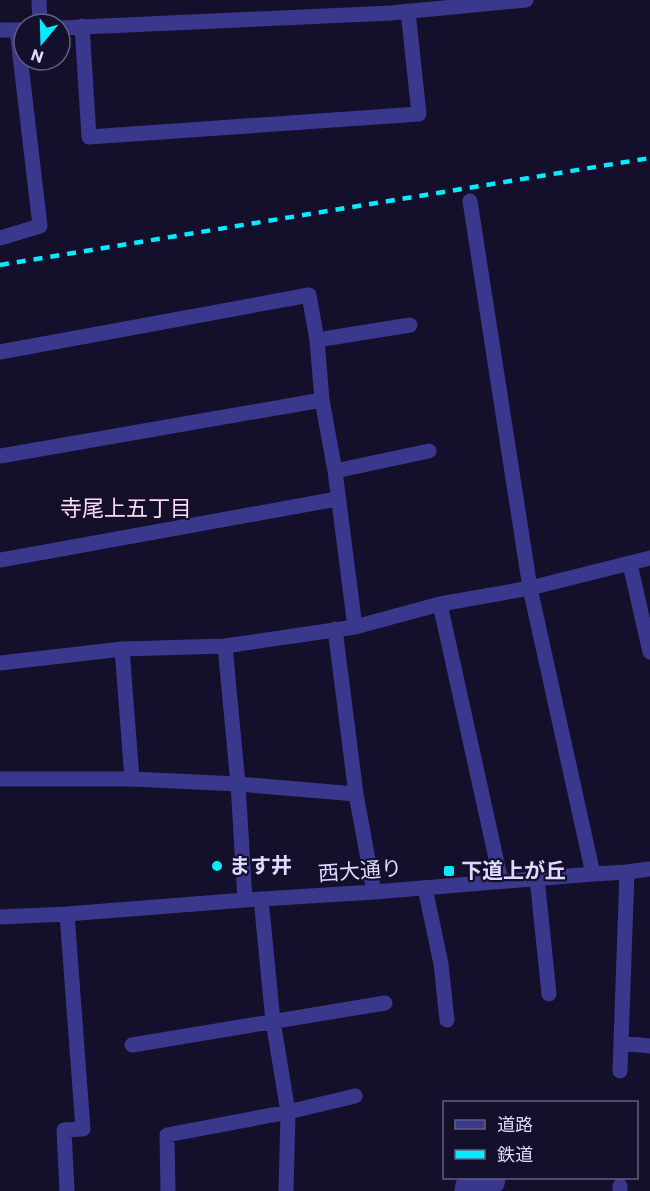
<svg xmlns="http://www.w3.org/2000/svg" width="650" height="1191" font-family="Commissioner,'Noto Sans JP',sans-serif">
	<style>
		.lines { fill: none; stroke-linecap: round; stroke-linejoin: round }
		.minor { stroke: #3a388d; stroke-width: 15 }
		.rail { stroke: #05ebff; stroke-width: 4.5; stroke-dasharray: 9 8; stroke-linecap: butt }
		.poi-dot { fill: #05ebff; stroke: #140f2b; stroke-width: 2 }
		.labels { text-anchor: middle; stroke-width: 4.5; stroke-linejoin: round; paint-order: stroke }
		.poi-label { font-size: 21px; font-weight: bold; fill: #ddd9ff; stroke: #140f2b; text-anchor: start }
		.street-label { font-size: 21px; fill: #ddd9ff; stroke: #140f2b }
		.neighbourhood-label { font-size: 22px; fill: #ffdbf3; stroke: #140f2b }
	</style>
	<rect width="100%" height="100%" fill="#140f2b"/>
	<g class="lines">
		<!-- minor -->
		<path class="minor" d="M 39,0 L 40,24
			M 82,26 L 89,137 L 419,114 L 408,11
			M 60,28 L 391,13 L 526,0
			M 0,30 L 24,30
			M 470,201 L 530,588 L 593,874
			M 0,238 L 40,226 L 17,30
			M 317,340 L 410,325
			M 0,352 L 309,295 L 317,340 L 322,400 L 335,471 L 355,627
			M 0,456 L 322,400
			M 335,471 L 429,451
			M 0,560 L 337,499
			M 630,564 L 650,652
			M 440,604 L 501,881
			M 335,629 L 356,794 L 374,892
			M 225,646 L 238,784 L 245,900
			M 122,649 L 132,779
			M 0,663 L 122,649 L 225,646 L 355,627 L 440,604 L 530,588 L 650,558
			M 0,779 L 132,779 L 238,784 L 356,794
			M 537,878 L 549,994
			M 425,888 L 441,964 L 447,1020
			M 261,899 L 273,1021 L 288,1112 L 286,1191
			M 67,914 L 83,1129 L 64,1130 L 67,1191
			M 0,917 L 67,914 L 245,900 L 374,892 L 593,874 L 627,872 L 650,869
			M 622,1043 L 650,1046
			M 132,1045 L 385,1003
			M 620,1071 L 627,872
			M 620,1186 L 620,1191
			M 168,1191 L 167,1135 L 288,1112 L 355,1096
			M 462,1191 L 463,1184 L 497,1184 L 498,1178"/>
		<!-- rail -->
		<path class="rail" d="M 0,265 L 650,158"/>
	</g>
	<!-- markers -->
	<g class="poi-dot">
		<circle cx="217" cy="866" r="6"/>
		<rect x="443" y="865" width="12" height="12" rx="3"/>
	</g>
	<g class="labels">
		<!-- poi labels -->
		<g class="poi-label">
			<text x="229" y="873">ます井</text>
			<text x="461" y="878">下道上が丘</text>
		</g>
		<!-- street labels -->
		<g class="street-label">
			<text transform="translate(360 871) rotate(-4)" y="7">西大通り</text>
		</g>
		<!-- neighbourhood labels -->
		<g class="neighbourhood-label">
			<text x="126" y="516">寺尾上五丁目</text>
		</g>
	</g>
	<!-- legend -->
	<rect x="443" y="1101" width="195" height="78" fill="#140f2b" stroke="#646080" stroke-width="1.5"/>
	<rect x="455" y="1120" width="30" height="9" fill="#3a388d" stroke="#646080" stroke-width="1.5"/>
	<text x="497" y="1131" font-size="18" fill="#ddd9ff">道路</text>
	<rect x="455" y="1150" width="30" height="9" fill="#05ebff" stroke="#646080" stroke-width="1.5"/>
	<text x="497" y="1161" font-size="18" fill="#ddd9ff">鉄道</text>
	<!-- north arrow -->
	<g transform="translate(42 42) rotate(199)"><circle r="28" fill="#140f2b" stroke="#646080" stroke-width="1.5"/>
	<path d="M0-4.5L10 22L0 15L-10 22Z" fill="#05ebff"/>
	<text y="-9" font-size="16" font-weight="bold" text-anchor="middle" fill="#ddd9ff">N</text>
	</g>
</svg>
